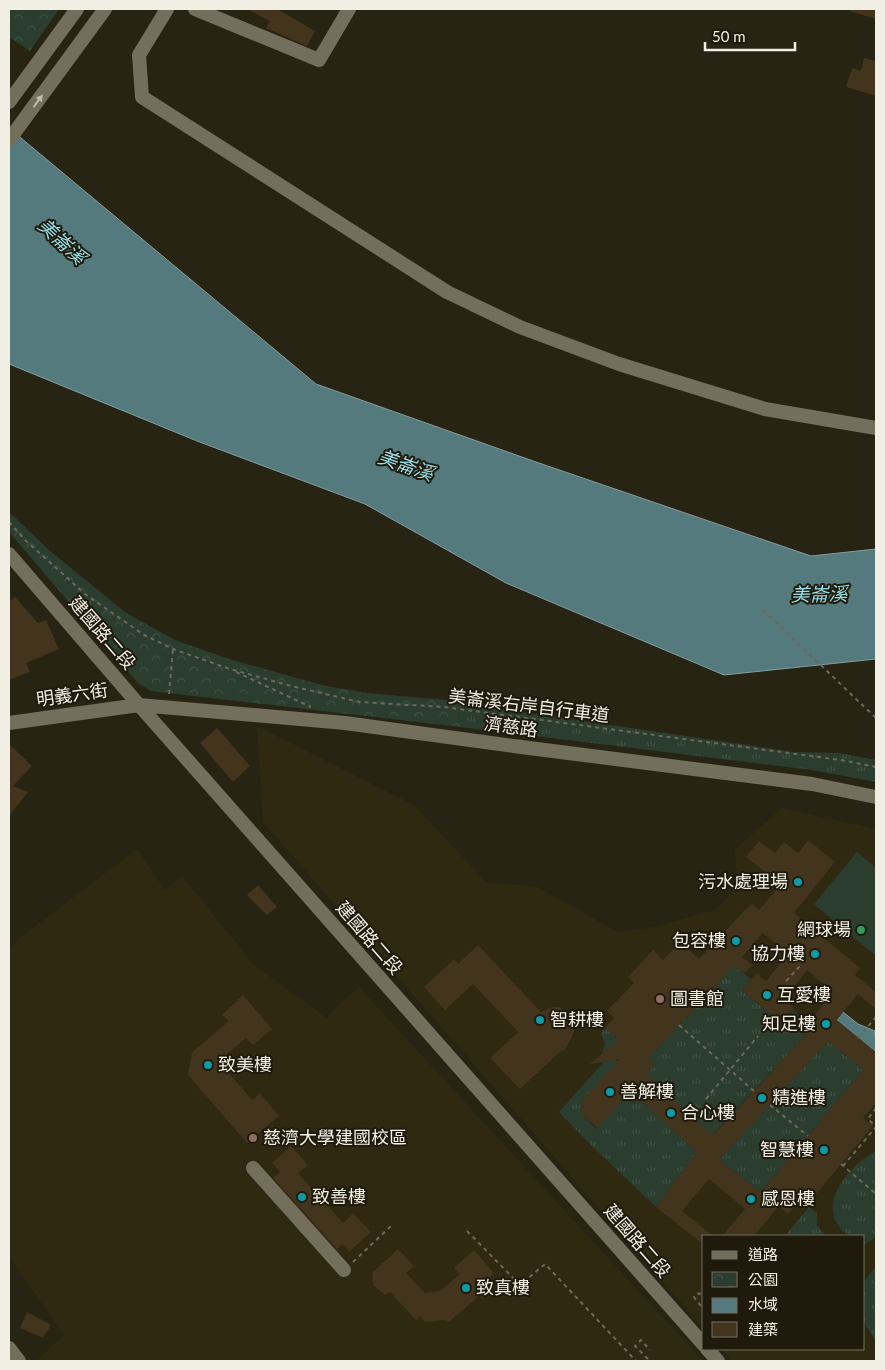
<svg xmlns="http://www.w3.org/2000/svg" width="885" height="1370" font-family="Lato,'Noto Sans TC',sans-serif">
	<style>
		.built { fill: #2f2912 }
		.grass { fill: url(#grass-tufts) }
		.park { fill: url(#park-crowns) }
		.pitch { fill: #2a3d2f }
		.water { fill: #557a7e; stroke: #849d9d }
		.building { fill: #42341d; fill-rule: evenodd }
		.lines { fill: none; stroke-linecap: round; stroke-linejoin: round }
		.path { stroke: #6c685a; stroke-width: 2; stroke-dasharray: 4 4; stroke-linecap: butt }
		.minor { stroke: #746f5c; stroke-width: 14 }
		.oneway { fill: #bfbbae }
		.culture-dot { fill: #0f9aa8; stroke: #1f1a0b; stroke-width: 2 }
		.leisure-dot { fill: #2e9e5b; stroke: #1f1a0b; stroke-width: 2 }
		.education-dot { fill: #8d6e63; stroke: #1f1a0b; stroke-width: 2 }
		.labels { text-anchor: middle; stroke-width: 4; stroke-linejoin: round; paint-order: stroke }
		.street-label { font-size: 18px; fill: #f1eee4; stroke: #1f1a0b }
		.poi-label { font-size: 18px; fill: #f1eee4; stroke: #1f1a0b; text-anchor: start }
		.water-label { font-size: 19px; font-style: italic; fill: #98dfe9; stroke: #1f1a0b }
	</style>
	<defs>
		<pattern id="grass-tufts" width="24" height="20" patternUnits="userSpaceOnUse" patternTransform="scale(1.25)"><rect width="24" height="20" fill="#2a3d2f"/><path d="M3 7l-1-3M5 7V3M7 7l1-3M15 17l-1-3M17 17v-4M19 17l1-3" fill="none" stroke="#3f5043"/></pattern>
		<pattern id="park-crowns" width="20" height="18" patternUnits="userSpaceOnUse" patternTransform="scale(1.25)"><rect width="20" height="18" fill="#2a3d2f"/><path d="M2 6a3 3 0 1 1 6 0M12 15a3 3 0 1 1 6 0" fill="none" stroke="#3f5043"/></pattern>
	</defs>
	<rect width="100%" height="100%" fill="#282414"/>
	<!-- built -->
	<path class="built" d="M 257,726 L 414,805 L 487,883 L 536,886 L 618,932 L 654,927 L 715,910 L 737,887 L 735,849 L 782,808 L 876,829 L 876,1361 L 732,1361 L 721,1349 L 864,1349 L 864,1236 L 704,1236 L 704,1329 L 263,822 Z
		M 137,849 L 165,890 L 182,876 L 254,965 L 327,1018 L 334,1009 L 359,987 L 703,1361 L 36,1361 L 64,1335 L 9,1257 L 9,949 L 19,938 Z"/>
	<!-- grass -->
	<path class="grass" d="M 459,701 L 501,709 L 794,752 L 839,753 L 876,760 L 876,782 L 812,770 L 460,727 Z
		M 734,966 L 751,979 L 742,991 L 782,1023 L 793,1010 L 813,1027 L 703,1145 L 634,1088 L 654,1065 L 648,1059 Z
		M 605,1028 L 634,1055 L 602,1054 L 605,1043 L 601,1034 Z
		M 828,1041 L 863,1070 L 761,1192 L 719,1160 Z
		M 609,1056 L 618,1062 L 580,1103 L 584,1107 L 580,1112 L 596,1129 L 627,1095 L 634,1102 L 638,1098 L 697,1152 L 656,1207 L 588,1142 L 559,1112 Z
		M 876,1151 L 876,1235 L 872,1240 L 864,1244 L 864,1236 C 849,1236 847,1237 838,1225 C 820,1198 853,1163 876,1151 Z
		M 809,1207 L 817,1213 L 817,1225 L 826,1236 L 785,1236 Z
		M 876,1266 L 876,1342 L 864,1322 L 864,1282 Z"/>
	<!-- park -->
	<path class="park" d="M 9,9 L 59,9 L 30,51 L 9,37 Z
		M 9,512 L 50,551 L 126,613 L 175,640 L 232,660 L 322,685 L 366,693 L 459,701 L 460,727 L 151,691 L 138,683 L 9,532 Z"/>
	<!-- pitch -->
	<path class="pitch" d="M 857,852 L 876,868 L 876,956 L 814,904 Z"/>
	<!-- water -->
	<path class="water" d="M 9,128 L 316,384 L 536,462 L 811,556 L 876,549 L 876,659 L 724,675 L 506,583 L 365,504 L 197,441 L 9,364 Z
		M 843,1012 L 858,1024 L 875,1031 L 876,1052 L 837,1020 Z"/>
	<!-- building -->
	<path class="building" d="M 247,9 L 277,9 L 315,31 L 307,46 L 266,28 L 270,21 Z
		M 849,9 L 876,9 L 876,19 L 849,11 Z
		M 864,58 L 876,61 L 876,96 L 846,87 L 852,68 L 861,71 Z
		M 15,597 L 38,623 L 46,620 L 59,649 L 26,663 L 30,672 L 9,680 L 9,602 Z
		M 217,728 L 250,766 L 233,782 L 200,743 Z
		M 9,744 L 32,766 L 13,786 L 28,792 L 9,816 Z
		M 808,840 L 835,862 L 794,913 L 860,968 L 855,975 L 876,992 L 876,1009 L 858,994 L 837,1020 L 876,1052 L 876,1103 L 863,1118 L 873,1126 L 816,1194 L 810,1189 L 788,1214 L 779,1206 L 754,1236 L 722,1236 L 745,1209 L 709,1179 L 682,1211 L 713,1236 L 704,1236 L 704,1245 L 656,1207 L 697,1152 L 638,1098 L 634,1102 L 627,1095 L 597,1128 L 579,1112 L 584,1107 L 580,1103 L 620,1059 L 590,1064 L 618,1040 L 605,1028 L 614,1018 L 607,1011 L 634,983 L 628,977 L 653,950 L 663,960 L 680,942 L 699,959 L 746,909 L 752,904 L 759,910 L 781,884 L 746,857 L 759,841 L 775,853 L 784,842 L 798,853 ZM 763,933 L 788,954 L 766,981 L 756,973 L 742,991 L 783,1023 L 794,1008 L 784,1000 L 807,970 L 833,992 L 808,1023 L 813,1027 L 713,1135 L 646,1074 L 655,1065 L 648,1059 L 734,966 L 744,974 L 752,965 L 742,957 ZM 828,1041 L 863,1070 L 761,1192 L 719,1160 Z
		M 258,885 L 277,907 L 267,915 L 247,895 Z
		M 478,945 L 541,1012 L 552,1007 L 559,1007 L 571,1016 L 575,1024 L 573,1035 L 564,1051 L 562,1050 L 520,1089 L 490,1058 L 518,1032 L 473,984 L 445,1010 L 424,987 L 454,959 L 458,964 Z
		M 243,995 L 272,1029 L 253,1045 L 246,1038 L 224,1057 L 228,1072 L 252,1100 L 260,1093 L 279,1116 L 247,1143 L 188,1075 L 192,1052 L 229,1021 L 222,1015 Z
		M 291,1146 L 308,1165 L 298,1173 L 343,1223 L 353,1213 L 371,1232 L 349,1252 L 342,1244 L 337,1249 L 273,1178 L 280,1172 L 272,1163 Z
		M 398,1249 L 414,1266 L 406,1273 L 425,1293 L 440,1291 L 460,1274 L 454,1268 L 474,1250 L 494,1273 L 489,1278 L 494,1283 L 449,1322 L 445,1320 L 425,1322 L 420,1316 L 416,1320 L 390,1292 L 385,1295 L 373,1285 L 372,1273 Z
		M 27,1312 L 51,1325 L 43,1338 L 20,1328 Z"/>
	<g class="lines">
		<!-- path -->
		<path class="path" d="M 9,522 L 25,540 L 85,594 L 144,635 L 173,649 L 230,669 L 291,686 L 360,702 L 444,707 L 841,760 L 876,767
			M 763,610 L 876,718
			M 236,672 L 311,707
			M 169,694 L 173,649
			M 786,981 L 801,965
			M 679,1025 L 754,1091
			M 858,1038 L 876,1017
			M 706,1099 L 758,1036
			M 770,1105 L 808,1136
			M 876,1108 L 868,1119 L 876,1127
			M 841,1164 L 876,1194
			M 843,1166 L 876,1127
			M 467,1231 L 520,1285 L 545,1264 L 636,1361
			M 353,1262 L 392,1225
			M 701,1306 L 694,1297 L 699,1293 L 704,1297
			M 648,1359 L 635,1346 L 641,1340 L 650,1350"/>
		<!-- minor -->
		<path class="minor" d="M 167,9 L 139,55 L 142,97 L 447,292 L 520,327 L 619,364 L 765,409 L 876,428
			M 195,9 L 319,60 L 349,9
			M 9,102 L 77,9
			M 9,140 L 105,9
			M 9,554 L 139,705 L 704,1345
			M 9,723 L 139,705 L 345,723 L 521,747 L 812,784 L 876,797
			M 253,1168 L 344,1270
			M 9,1348 L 19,1361
			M 707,1349 L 718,1361"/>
	</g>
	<!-- one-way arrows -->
	<defs><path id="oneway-solid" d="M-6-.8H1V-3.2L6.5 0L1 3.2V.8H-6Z" transform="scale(1.25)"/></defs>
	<use class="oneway" href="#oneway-solid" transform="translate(38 101) rotate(-54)"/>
	<!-- markers -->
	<g class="culture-dot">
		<circle cx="798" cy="882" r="5"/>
		<circle cx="736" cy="941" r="5"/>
		<circle cx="815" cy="954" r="5"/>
		<circle cx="767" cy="995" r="5"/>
		<circle cx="540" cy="1020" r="5"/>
		<circle cx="826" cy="1024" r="5"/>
		<circle cx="208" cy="1065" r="5"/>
		<circle cx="610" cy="1092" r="5"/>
		<circle cx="762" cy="1098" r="5"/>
		<circle cx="671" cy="1113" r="5"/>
		<circle cx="824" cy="1150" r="5"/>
		<circle cx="302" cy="1197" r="5"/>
		<circle cx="751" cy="1199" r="5"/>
		<circle cx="466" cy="1288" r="5"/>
	</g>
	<circle class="leisure-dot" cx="861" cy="930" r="5"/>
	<g class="education-dot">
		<circle cx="660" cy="999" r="5"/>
		<circle cx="253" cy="1138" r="5"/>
	</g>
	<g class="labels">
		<!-- street labels -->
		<g class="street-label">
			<text transform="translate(102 633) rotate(49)" y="6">建國路二段</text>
			<text transform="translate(72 695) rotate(-8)" y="6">明義六街</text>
			<text transform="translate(529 706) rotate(7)" y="6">美崙溪右岸自行車道</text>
			<text transform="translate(511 727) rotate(8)" y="6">濟慈路</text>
			<text transform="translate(369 938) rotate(49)" y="6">建國路二段</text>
			<text transform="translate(637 1241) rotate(49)" y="6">建國路二段</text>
		</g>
		<!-- poi labels -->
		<g class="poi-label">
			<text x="788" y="888" text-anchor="end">污水處理場</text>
			<text x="851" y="936" text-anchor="end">網球場</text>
			<text x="726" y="947" text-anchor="end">包容樓</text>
			<text x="805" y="960" text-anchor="end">協力樓</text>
			<text x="777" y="1001">互愛樓</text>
			<text x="670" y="1005">圖書館</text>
			<text x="550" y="1026">智耕樓</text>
			<text x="816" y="1030" text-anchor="end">知足樓</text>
			<text x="218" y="1071">致美樓</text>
			<text x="620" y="1098">善解樓</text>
			<text x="772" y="1104">精進樓</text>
			<text x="681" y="1119">合心樓</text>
			<text x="263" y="1144">慈濟大學建國校區</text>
			<text x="814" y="1156" text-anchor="end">智慧樓</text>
			<text x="312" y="1203">致善樓</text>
			<text x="761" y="1205">感恩樓</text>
			<text x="476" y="1294">致真樓</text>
		</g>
		<!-- water labels -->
		<g class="water-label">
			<text transform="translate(62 241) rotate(43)" y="7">美崙溪</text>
			<text transform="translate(406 465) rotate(19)" y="7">美崙溪</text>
			<text transform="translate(819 594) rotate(-1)" y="7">美崙溪</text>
		</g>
	</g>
	<!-- border -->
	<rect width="885" height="1370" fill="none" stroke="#f1eee4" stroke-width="20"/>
	<!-- legend -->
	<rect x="702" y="1235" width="162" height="115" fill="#1f1a0b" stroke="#736f62"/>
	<rect x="712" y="1251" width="25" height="8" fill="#746f5c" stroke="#736f62"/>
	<text x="748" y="1260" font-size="15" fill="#f1eee4">道路</text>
	<rect x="712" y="1272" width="25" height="15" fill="url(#park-crowns)" stroke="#736f62"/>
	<text x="748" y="1285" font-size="15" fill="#f1eee4">公園</text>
	<rect x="712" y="1298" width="25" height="15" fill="#557a7e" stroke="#736f62"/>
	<text x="748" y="1310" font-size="15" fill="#f1eee4">水域</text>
	<rect x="712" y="1322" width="25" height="15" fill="#42341d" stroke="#736f62"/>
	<text x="748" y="1335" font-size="15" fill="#f1eee4">建築</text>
	<!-- scale -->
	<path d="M705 42v8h90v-8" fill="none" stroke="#f1eee4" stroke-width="2.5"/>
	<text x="712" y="42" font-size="15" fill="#f1eee4" stroke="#1f1a0b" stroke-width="4" paint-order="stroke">50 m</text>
</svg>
